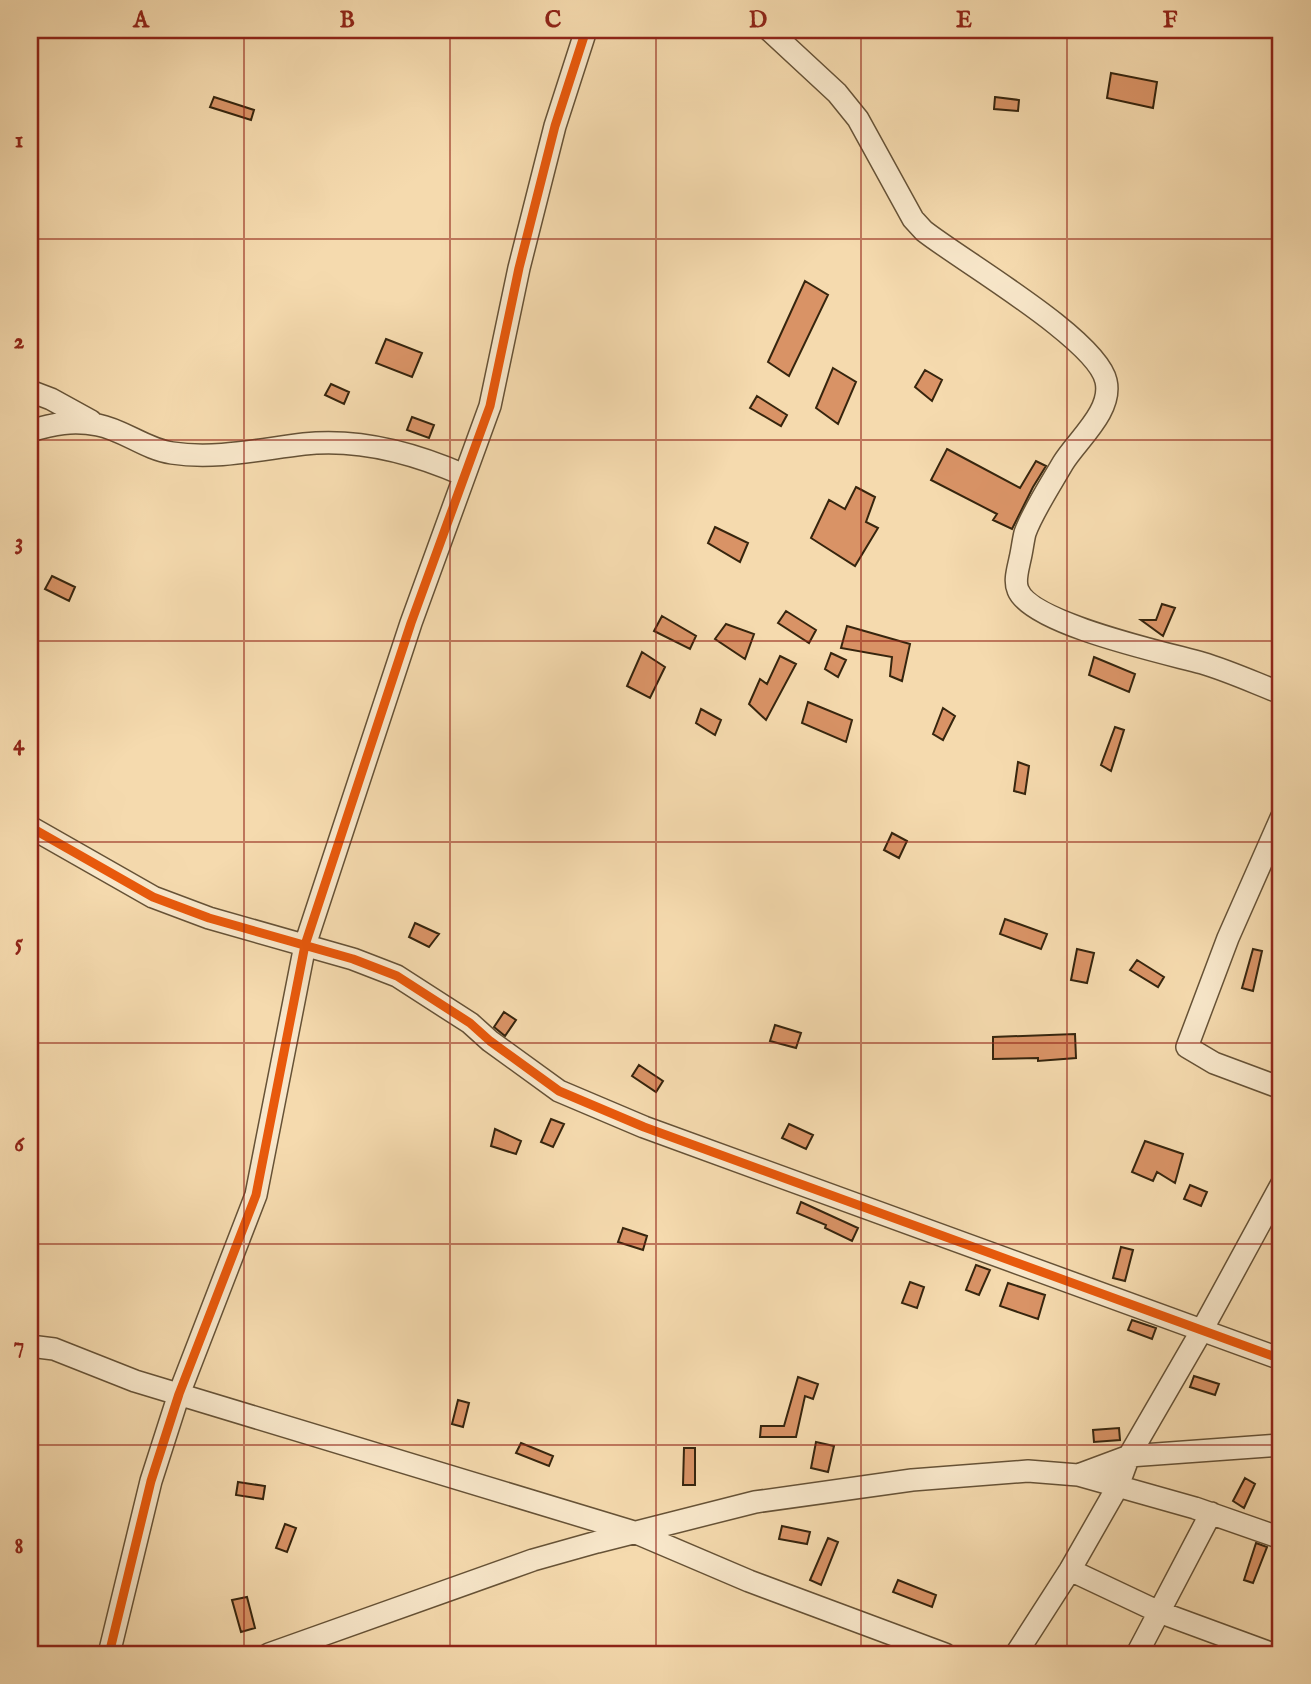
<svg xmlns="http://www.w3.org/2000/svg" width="1311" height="1684" font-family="'IM FELL English',serif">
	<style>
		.building { fill: #d99366; stroke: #36250e; stroke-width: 2 }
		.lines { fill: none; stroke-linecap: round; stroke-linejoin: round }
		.minor-casing { stroke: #665236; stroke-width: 24 }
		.minor { stroke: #f8e7ca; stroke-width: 21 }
		.cycleway-casing { stroke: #f8e7ca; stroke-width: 13 }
		.cycleway { stroke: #e8590c; stroke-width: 9 }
		.grid { fill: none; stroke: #8f2418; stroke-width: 2; stroke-opacity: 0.55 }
		.neatline { fill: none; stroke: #8f2418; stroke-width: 2.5 }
		.grid-label { font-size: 23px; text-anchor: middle; font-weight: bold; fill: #8f2418 }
	</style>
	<rect width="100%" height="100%" fill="#f5daae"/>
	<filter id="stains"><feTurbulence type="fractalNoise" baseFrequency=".00286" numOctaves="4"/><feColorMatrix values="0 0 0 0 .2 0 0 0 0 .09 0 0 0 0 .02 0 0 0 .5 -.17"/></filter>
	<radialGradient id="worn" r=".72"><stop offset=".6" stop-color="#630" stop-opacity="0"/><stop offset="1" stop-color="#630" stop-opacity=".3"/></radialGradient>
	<!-- building -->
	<path class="building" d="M 1111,73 L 1157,82 L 1153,108 L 1107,98 Z
		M 214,97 L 254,110 L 251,120 L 210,107 Z
		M 995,97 L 1019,100 L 1018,111 L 994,109 Z
		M 805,281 L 828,295 L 789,376 L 768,362 Z
		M 386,339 L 422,353 L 412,377 L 376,363 Z
		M 833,368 L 856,382 L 838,424 L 816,408 Z
		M 925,370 L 942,380 L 932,401 L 915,387 Z
		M 331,384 L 349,392 L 344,404 L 325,395 Z
		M 757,396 L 787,415 L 781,426 L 750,408 Z
		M 412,417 L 434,425 L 429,438 L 407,430 Z
		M 947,449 L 1020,488 L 1036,461 L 1046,466 L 1033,487 L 1012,529 L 993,520 L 997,514 L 931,480 Z
		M 856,487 L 875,497 L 866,522 L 878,528 L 855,566 L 811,538 L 829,500 L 845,509 Z
		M 715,527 L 748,543 L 740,562 L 708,543 Z
		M 52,576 L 75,587 L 69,601 L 45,589 Z
		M 1162,604 L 1175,608 L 1163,636 L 1141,620 L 1156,620 Z
		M 786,611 L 816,630 L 809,643 L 778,623 Z
		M 662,616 L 696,636 L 690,649 L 654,631 Z
		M 726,624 L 754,634 L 745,659 L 715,639 Z
		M 847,626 L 910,644 L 902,681 L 890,676 L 892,657 L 841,648 Z
		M 642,652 L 665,667 L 650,698 L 627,686 Z
		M 831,653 L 846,660 L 838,677 L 825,669 Z
		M 780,656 L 796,664 L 766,720 L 749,704 L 760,679 L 767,684 Z
		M 1094,657 L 1135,674 L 1129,692 L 1089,675 Z
		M 808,702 L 852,720 L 846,742 L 802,723 Z
		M 943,708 L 955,716 L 943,740 L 933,734 Z
		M 701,709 L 721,720 L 715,735 L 696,723 Z
		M 1115,727 L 1124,730 L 1111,771 L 1101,765 Z
		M 1018,762 L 1029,766 L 1025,794 L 1014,791 Z
		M 892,833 L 907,841 L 899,858 L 884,850 Z
		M 1005,919 L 1047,934 L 1041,949 L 1000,934 Z
		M 415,923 L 439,934 L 429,947 L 409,937 Z
		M 1077,949 L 1094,953 L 1087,983 L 1071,980 Z
		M 1253,949 L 1262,951 L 1253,991 L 1242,988 Z
		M 1137,960 L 1164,977 L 1158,987 L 1130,970 Z
		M 504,1012 L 516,1020 L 505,1036 L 494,1027 Z
		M 775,1025 L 801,1033 L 796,1048 L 770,1041 Z
		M 1075,1034 L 1076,1058 L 1038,1061 L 1038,1058 L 993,1059 L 993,1037 Z
		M 639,1065 L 663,1081 L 656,1092 L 632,1076 Z
		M 551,1119 L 564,1124 L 553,1147 L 541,1142 Z
		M 789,1124 L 813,1135 L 806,1149 L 782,1138 Z
		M 495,1129 L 521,1141 L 516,1154 L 491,1146 Z
		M 1145,1141 L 1183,1154 L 1175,1183 L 1157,1172 L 1153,1181 L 1132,1172 Z
		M 1190,1185 L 1207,1192 L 1201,1206 L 1184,1199 Z
		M 801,1202 L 858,1228 L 852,1241 L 825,1228 L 826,1225 L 797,1213 Z
		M 623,1228 L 647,1236 L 643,1250 L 618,1242 Z
		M 1121,1247 L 1133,1250 L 1125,1281 L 1113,1278 Z
		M 976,1265 L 990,1270 L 979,1295 L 966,1290 Z
		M 910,1282 L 924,1287 L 917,1308 L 902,1303 Z
		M 1008,1283 L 1045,1295 L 1038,1319 L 1000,1306 Z
		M 1132,1320 L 1156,1328 L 1152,1339 L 1128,1330 Z
		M 1194,1376 L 1219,1384 L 1215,1395 L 1190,1387 Z
		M 798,1377 L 818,1384 L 813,1399 L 805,1396 L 796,1437 L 760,1437 L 761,1426 L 784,1426 Z
		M 458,1400 L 469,1403 L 463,1427 L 452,1424 Z
		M 1119,1428 L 1120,1440 L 1094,1442 L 1093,1430 Z
		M 816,1442 L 834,1446 L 828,1472 L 811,1468 Z
		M 521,1443 L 553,1456 L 549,1466 L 516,1453 Z
		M 684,1448 L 695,1448 L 695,1485 L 683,1485 Z
		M 1245,1478 L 1255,1484 L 1244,1508 L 1233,1501 Z
		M 238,1482 L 265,1486 L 263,1499 L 236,1495 Z
		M 285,1524 L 296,1528 L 287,1552 L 276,1548 Z
		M 782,1526 L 810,1532 L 807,1544 L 779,1539 Z
		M 828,1538 L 838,1542 L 821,1585 L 810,1580 Z
		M 1256,1543 L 1267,1547 L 1253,1583 L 1244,1580 Z
		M 898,1580 L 936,1595 L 932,1607 L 893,1592 Z
		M 247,1597 L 255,1628 L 241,1632 L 232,1600 Z"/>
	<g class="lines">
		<!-- minor casing -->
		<g class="minor-casing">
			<path id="minor" d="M 769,30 L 837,93 L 858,119 L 913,219 L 924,231 C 962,261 1097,339 1106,381 C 1113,411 1077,440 1063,463 C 1052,482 1032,513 1025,533 C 1023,541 1022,551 1020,559 C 1018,569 1014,581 1018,590 C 1031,624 1166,653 1202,663 C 1229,671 1255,683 1281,693
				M 30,391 L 51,399 L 91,421
				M 30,431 C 53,424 73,420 98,425 C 124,430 145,449 172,453 C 216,460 261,449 304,444 C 359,438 414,453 464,475
				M 1281,818 L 1228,938 L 1187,1047 L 1214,1063 L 1281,1088
				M 30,827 L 153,897 L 209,918 L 353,959 L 397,976 L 470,1023 L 490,1041 L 559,1091 L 644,1127 L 1281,1359
				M 30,1346 L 54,1349 L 135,1381 L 634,1532 L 749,1581 L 945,1654
				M 1078,1475 L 1129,1456 L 1281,1445
				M 1070,1570 L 1159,1612 L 1273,1654
				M 109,1654 L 151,1481 L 179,1394 L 256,1195 L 305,945 L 411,623 L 490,406 L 519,268 L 555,126 L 586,30
				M 269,1654 L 533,1560 L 597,1542 L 755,1502 L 912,1480 L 1028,1471 L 1078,1475 L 1195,1508 L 1281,1538
				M 1016,1654 L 1070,1570 L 1118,1486 L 1129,1456 L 1202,1330 L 1281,1185
				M 1137,1654 L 1211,1513"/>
		</g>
		<!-- minor -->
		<use href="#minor" class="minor"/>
		<!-- cycleway casing -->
		<g class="cycleway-casing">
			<path id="cycleway" d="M 30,827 L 153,897 L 209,918 L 353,959 L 397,976 L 470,1023 L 490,1041 L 559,1091 L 644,1127 L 1281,1359
				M 109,1654 L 151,1481 L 179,1394 L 256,1195 L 305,945 L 411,623 L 490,406 L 519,268 L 555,126 L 586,30"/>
		</g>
		<!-- cycleway -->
		<use href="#cycleway" class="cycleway"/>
	</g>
	<!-- grid -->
	<path class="grid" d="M 244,30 L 244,1654M 450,30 L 450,1654M 656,30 L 656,1654M 861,30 L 861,1654M 1067,30 L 1067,1654M 30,239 L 1281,239M 30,440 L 1281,440M 30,641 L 1281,641M 30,842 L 1281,842M 30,1043 L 1281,1043M 30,1244 L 1281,1244M 30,1445 L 1281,1445"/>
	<!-- margin -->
	<rect width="1311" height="1684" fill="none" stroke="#f5daae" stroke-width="77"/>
	<rect x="38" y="38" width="1234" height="1608" class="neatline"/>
	<g class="grid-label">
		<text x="141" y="27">A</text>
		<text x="347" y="27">B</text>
		<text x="553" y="27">C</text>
		<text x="758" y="27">D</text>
		<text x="964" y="27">E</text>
		<text x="1170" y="27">F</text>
		<text x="19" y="147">1</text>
		<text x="19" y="348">2</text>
		<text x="19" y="549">3</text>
		<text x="19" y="750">4</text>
		<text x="19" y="950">5</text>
		<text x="19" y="1151">6</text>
		<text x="19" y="1352">7</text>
		<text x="19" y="1553">8</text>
	</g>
	<rect width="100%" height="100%" filter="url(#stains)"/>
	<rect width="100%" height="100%" fill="url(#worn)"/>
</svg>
